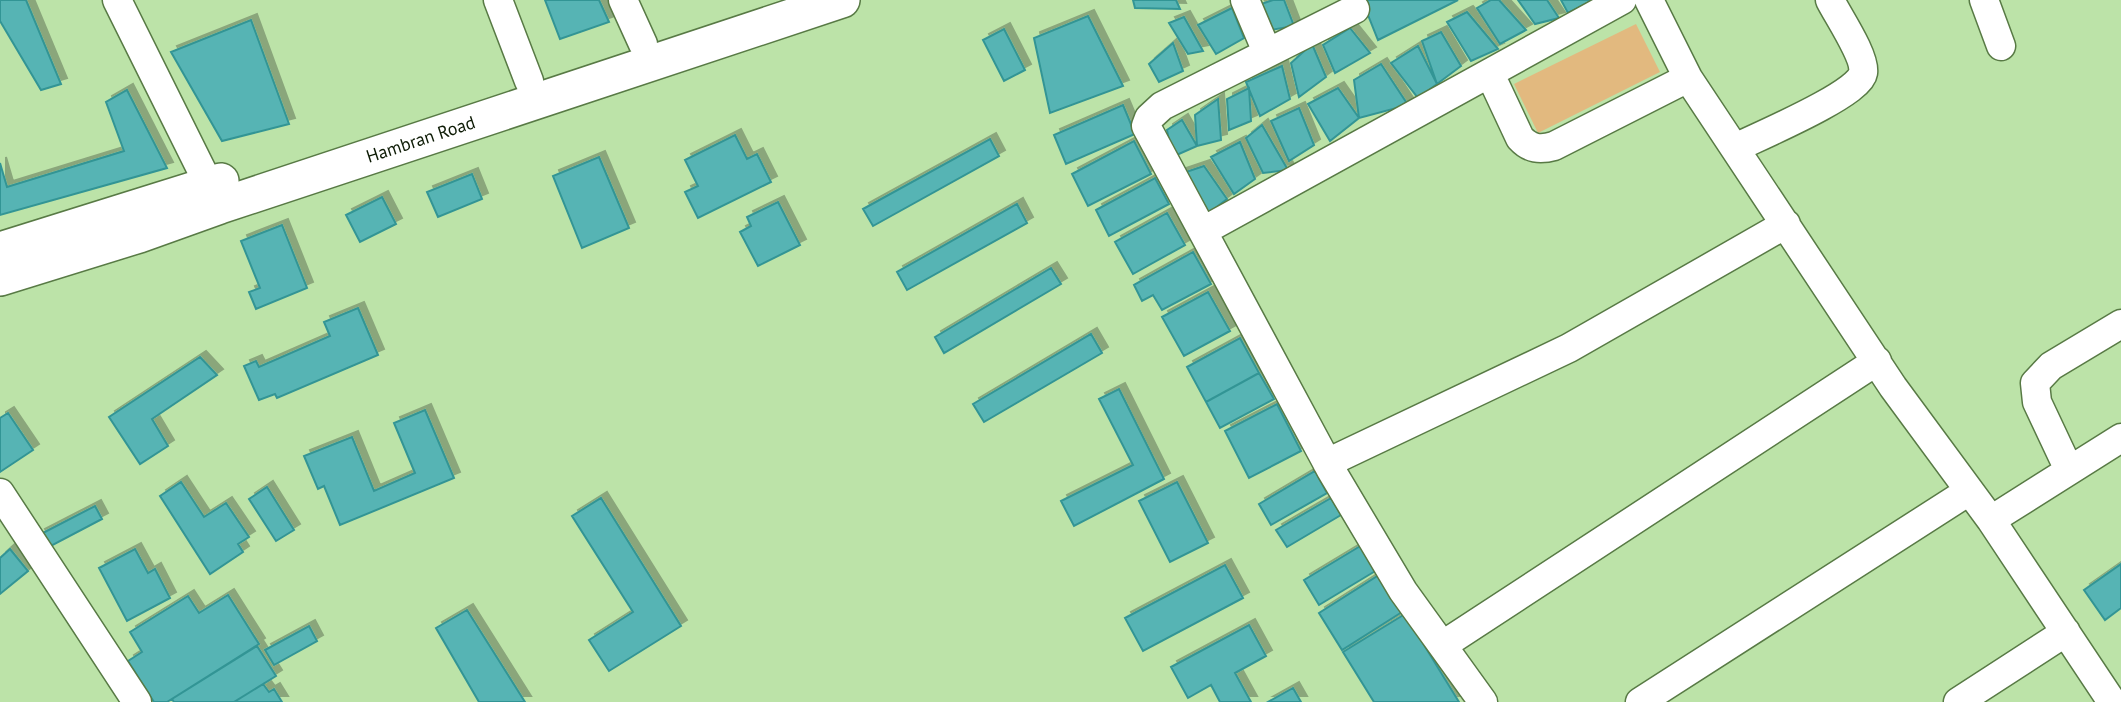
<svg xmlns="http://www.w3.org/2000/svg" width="2121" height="702" font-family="'PT Sans',sans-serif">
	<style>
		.green { fill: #e2b97f }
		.building { fill: #57b4b4; stroke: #339595; stroke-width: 2; filter: url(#shadow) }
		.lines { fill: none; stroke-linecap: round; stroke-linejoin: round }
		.minor-casing { stroke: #587a45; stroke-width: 31 }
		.major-casing { stroke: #587a45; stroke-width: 38 }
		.minor { stroke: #fff; stroke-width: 28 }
		.major { stroke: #fff; stroke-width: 35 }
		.labels { text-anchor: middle; stroke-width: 5; stroke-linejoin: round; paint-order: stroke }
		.street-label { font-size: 18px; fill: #0d1b05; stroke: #bce3a8 }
	</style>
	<defs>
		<filter id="shadow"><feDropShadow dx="6" dy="-6" stdDeviation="0" flood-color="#0004"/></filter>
	</defs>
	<rect width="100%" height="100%" fill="#bce3a8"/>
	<!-- green -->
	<path class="green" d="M 1636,24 L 1660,72 L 1538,133 L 1514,84 Z"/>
	<!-- building -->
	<path class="building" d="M 0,0 L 26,0 L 61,84 L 41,90 L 0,21 Z
		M 545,0 L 599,0 L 609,22 L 560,39 Z
		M 1133,0 L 1176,0 L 1180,9 L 1135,8 Z
		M 1273,0 L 1284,0 L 1294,26 L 1271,30 L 1258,5 Z
		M 1362,0 L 1458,0 L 1378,40 Z
		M 1491,0 L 1499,0 L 1526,30 L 1500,44 L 1477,8 Z
		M 1518,0 L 1547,0 L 1559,18 L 1535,24 Z
		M 1561,0 L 1593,0 L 1568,13 Z
		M 1232,8 L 1244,38 L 1216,54 L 1198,25 Z
		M 1467,12 L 1498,49 L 1471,61 L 1447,22 Z
		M 1088,16 L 1123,86 L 1050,113 L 1034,38 Z
		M 1184,17 L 1203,51 L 1188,54 L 1169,23 Z
		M 251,20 L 289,124 L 222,141 L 171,52 Z
		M 1350,28 L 1370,53 L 1335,73 L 1323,45 Z
		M 1004,29 L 1025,70 L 1004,81 L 983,40 Z
		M 1441,32 L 1461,66 L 1437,84 L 1422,41 Z
		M 1173,43 L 1183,71 L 1159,82 L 1149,64 Z
		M 1312,44 L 1326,77 L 1299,97 L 1291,63 Z
		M 1418,46 L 1437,84 L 1418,98 L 1391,63 Z
		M 1381,64 L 1408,105 L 1359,118 L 1354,80 Z
		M 1282,66 L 1290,99 L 1260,116 L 1246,82 Z
		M 1249,88 L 1251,121 L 1229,130 L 1227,99 Z
		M 1338,88 L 1359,118 L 1330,141 L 1308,104 Z
		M 127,90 L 167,168 L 0,215 L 0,163 L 7,187 L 124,151 L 106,102 Z
		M 1218,99 L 1221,140 L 1197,146 L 1195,115 Z
		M 1123,105 L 1135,134 L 1066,164 L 1054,135 Z
		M 1299,108 L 1314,145 L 1289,161 L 1271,121 Z
		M 1182,120 L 1197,146 L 1172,157 L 1167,130 Z
		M 1262,125 L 1288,170 L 1263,173 L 1246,138 Z
		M 735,135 L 747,159 L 757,154 L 771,182 L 698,218 L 685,192 L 698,186 L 685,160 Z
		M 990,139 L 999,156 L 873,226 L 863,209 Z
		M 1134,141 L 1151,174 L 1088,206 L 1072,174 Z
		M 1240,142 L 1255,179 L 1234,194 L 1211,157 Z
		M 599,157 L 629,228 L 582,248 L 553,176 Z
		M 1204,166 L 1227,199 L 1205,216 L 1180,174 Z
		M 472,174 L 482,199 L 438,217 L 427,192 Z
		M 1155,178 L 1169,204 L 1109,236 L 1096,210 Z
		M 382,197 L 396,224 L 360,242 L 346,215 Z
		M 778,202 L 800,245 L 758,266 L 740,232 L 751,226 L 747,217 Z
		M 1017,204 L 1027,223 L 907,290 L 897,272 Z
		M 1167,213 L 1185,245 L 1133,274 L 1115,242 Z
		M 282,225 L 307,288 L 256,309 L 249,292 L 260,288 L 241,241 Z
		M 1193,252 L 1211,284 L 1162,310 L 1153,295 L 1142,301 L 1134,285 Z
		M 1051,268 L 1061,284 L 944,353 L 935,337 Z
		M 1208,292 L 1230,331 L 1184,356 L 1162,317 Z
		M 358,308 L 378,355 L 277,398 L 275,394 L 259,400 L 244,366 L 256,361 L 259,367 L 330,336 L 324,322 Z
		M 1091,334 L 1102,353 L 984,422 L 973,404 Z
		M 1240,338 L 1259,373 L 1206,402 L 1187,367 Z
		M 200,357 L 217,375 L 152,419 L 168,446 L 140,464 L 109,417 Z
		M 1259,373 L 1274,399 L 1220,428 L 1206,402 Z
		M 1119,389 L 1164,479 L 1074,526 L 1061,501 L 1133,465 L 1099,399 Z
		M 1277,404 L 1301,451 L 1249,478 L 1225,431 Z
		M 425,410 L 454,478 L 340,525 L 324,486 L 318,489 L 304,456 L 352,437 L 374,491 L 415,473 L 394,423 Z
		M 8,413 L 33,450 L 0,472 L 0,418 Z
		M 1315,471 L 1327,493 L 1271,525 L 1259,504 Z
		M 181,482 L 204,517 L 226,503 L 249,537 L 238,544 L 243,552 L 210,574 L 160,496 Z
		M 1177,482 L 1208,543 L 1170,562 L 1139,501 Z
		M 267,487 L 294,530 L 276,541 L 249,499 Z
		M 601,498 L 681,626 L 609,671 L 589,640 L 633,612 L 572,516 Z
		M 1331,498 L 1341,515 L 1287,547 L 1276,530 Z
		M 95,506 L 102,519 L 47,548 L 39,535 Z
		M 1362,545 L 1377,570 L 1319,605 L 1304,580 Z
		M 10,549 L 28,571 L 0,594 L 0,558 Z
		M 135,549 L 148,573 L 155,569 L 170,598 L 127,621 L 99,568 Z
		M 2121,564 L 2121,608 L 2105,620 L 2084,590 Z
		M 1225,565 L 1243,598 L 1143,651 L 1125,618 Z
		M 1379,575 L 1402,612 L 1342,650 L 1319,613 Z
		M 228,595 L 259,644 L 167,702 L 154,702 L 128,661 L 142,652 L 130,632 L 188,596 L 199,613 Z
		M 467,610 L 525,702 L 479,702 L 436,628 Z
		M 1405,614 L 1459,702 L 1374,702 L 1343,652 Z
		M 1249,625 L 1266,656 L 1235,673 L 1251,702 L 1220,702 L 1211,685 L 1188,698 L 1171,667 Z
		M 309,626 L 317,641 L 274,665 L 265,650 Z
		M 257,646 L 276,676 L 234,702 L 174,702 L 172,699 Z
		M 263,684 L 269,692 L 274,689 L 282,702 L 234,702 Z
		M 1293,688 L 1301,702 L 1268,702 Z"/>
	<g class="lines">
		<!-- minor casing -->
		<g class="minor-casing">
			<path id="minor" d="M 117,0 L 209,185
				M 498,0 L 529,81
				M 623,0 L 643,44
				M 1245,0 L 1267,52
				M 1649,0 L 1688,78 L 1893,387 L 1991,520 L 2112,702
				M 1984,0 L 2001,46
				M 1355,9 L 1162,106 L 1149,118 L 1146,126 L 1331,470 L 1403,591 L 1483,702
				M 1490,74 L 1520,138 C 1530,149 1540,150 1554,146 L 1688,78
				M 1735,148 C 1757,137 1860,94 1863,73 C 1866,57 1838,16 1830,0
				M 1203,231 L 1622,0
				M 1327,463 L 1569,348 L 1786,224
				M 2069,470 L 2037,402 L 2035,383 L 2051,366 L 2121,324
				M 0,493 L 137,702
				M 1991,520 L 2121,438
				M 1443,645 L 1877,361
				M 1640,702 L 1969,491
				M 1958,702 L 2066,632"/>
		</g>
		<!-- major casing -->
		<g class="major-casing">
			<g id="major">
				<path d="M 0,250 L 221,181"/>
				<path id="s1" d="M 0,278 L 139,235 L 220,206 L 842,0"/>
			</g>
		</g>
		<!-- minor -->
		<use href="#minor" class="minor"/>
		<!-- major -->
		<use href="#major" class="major"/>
	</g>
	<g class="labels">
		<!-- street labels -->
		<g class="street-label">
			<text dy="6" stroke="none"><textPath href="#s1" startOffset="443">Hambran Road</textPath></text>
		</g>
	</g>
</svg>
